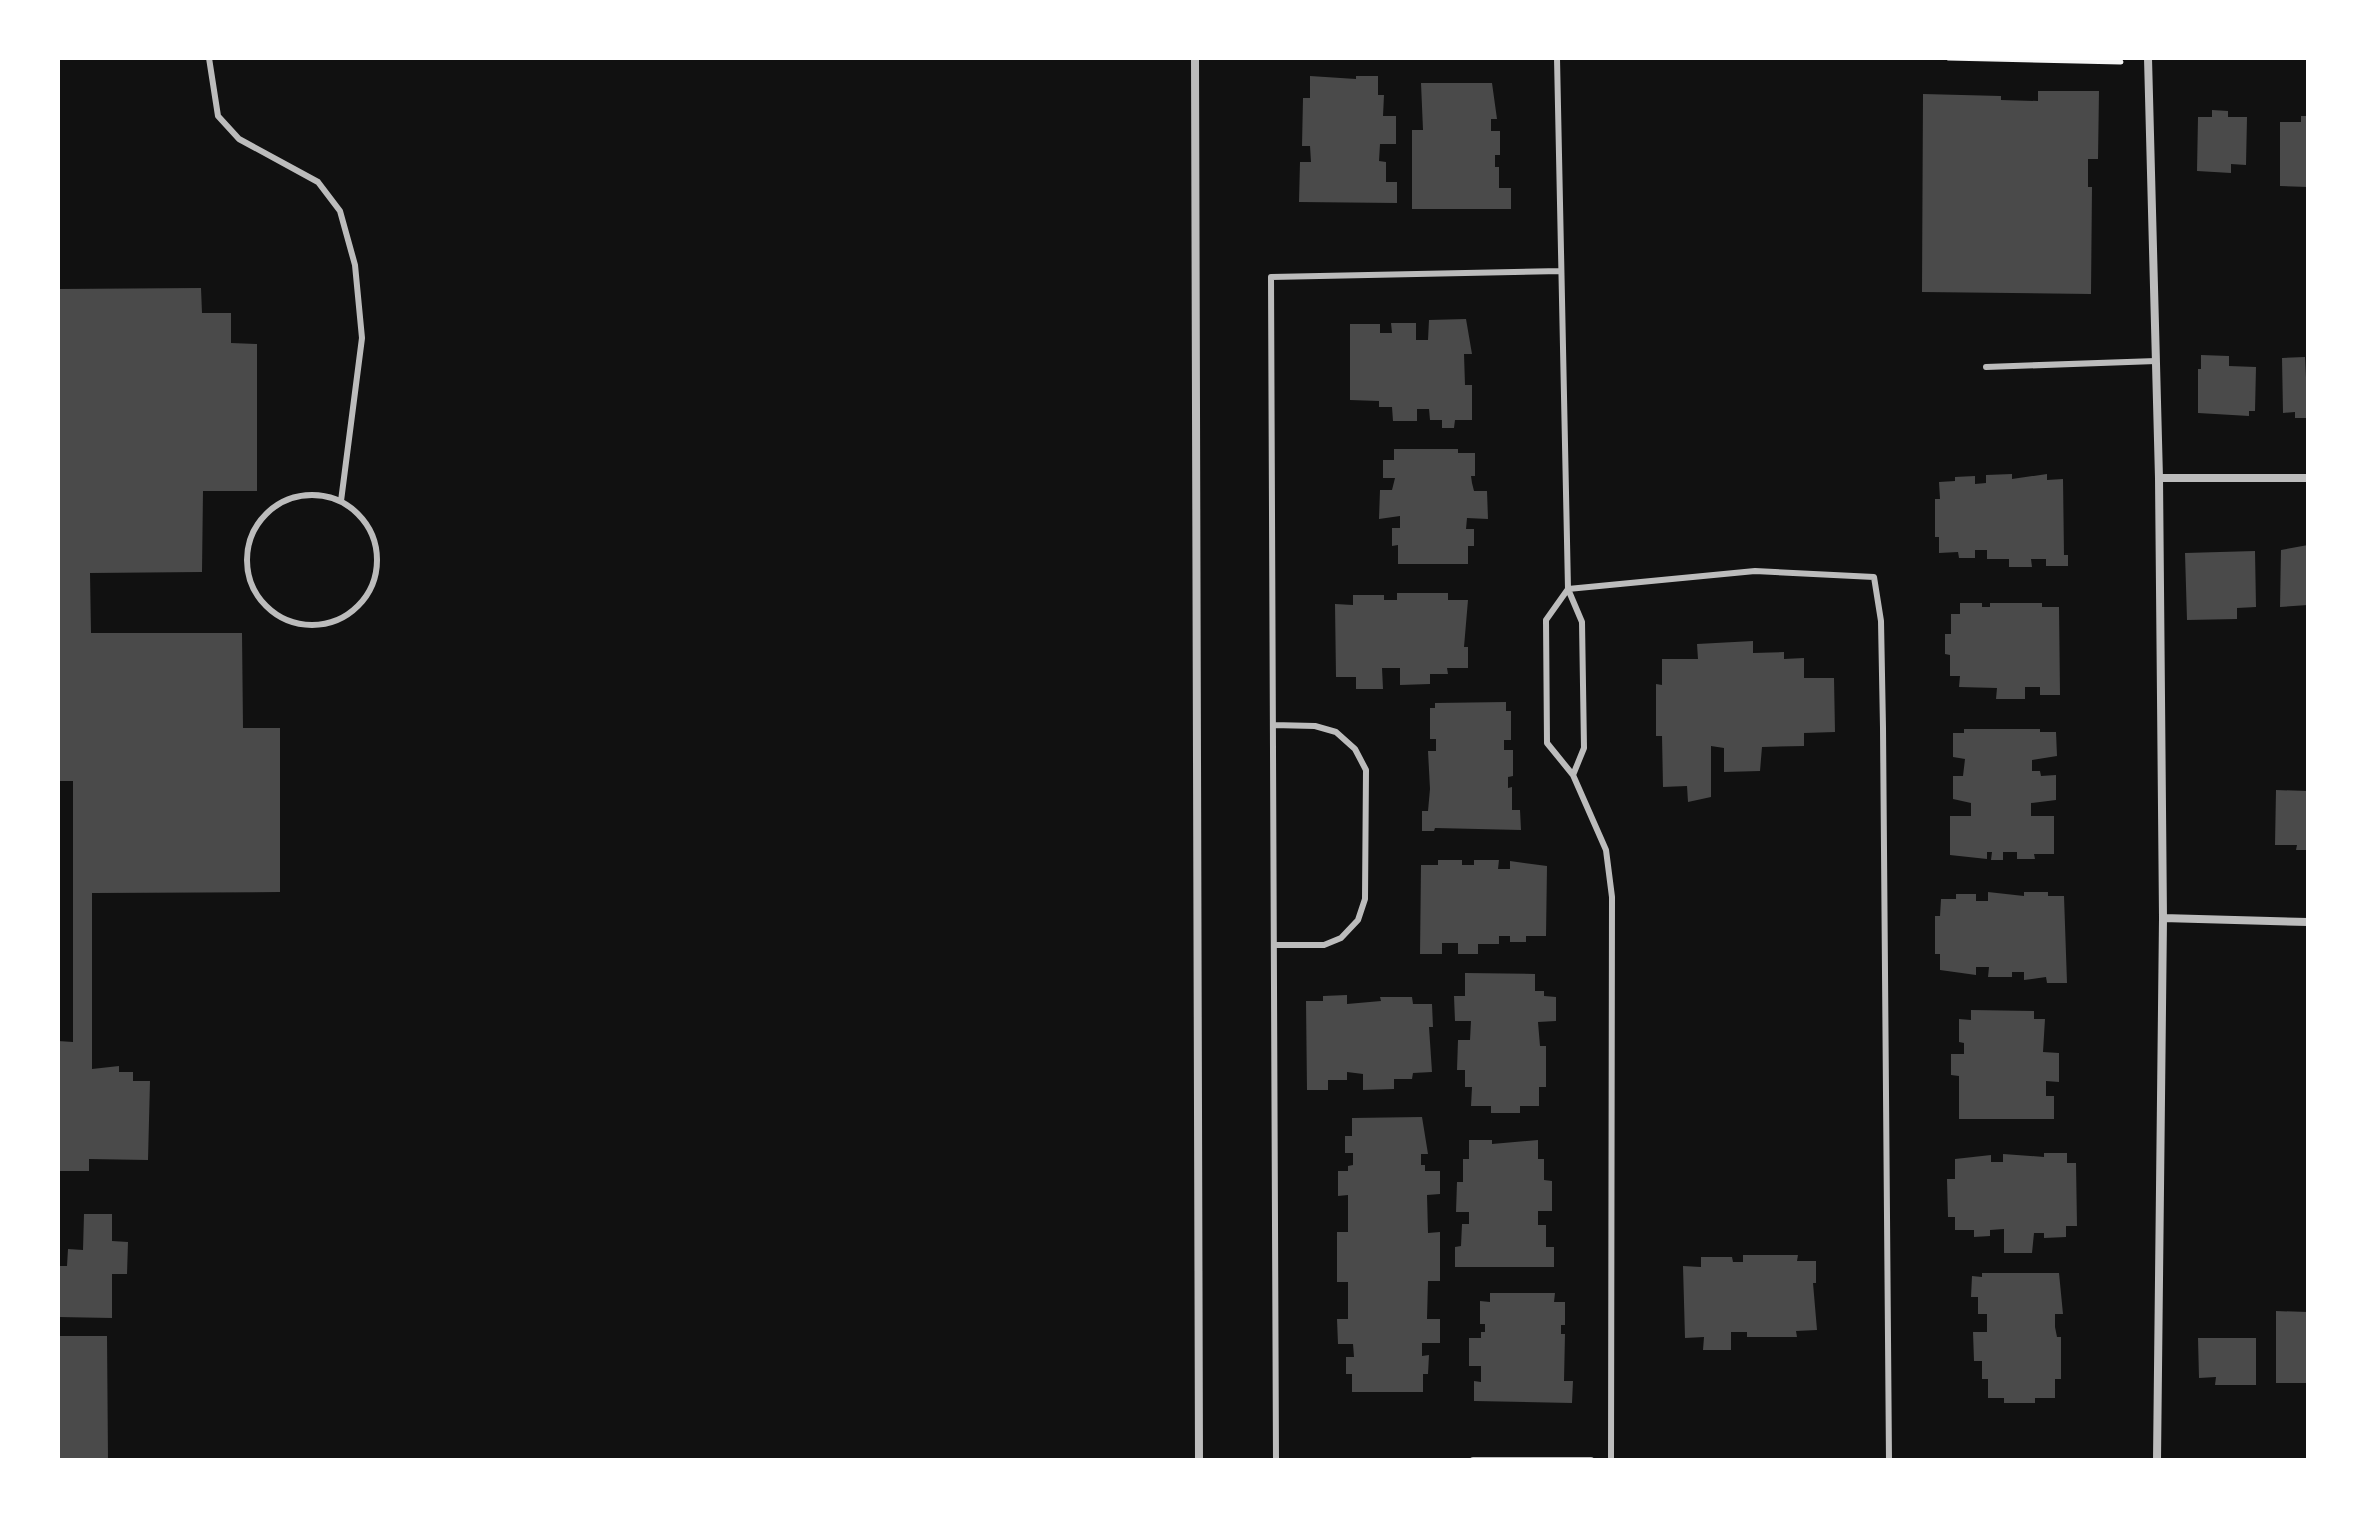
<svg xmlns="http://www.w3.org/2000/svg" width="2366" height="1518" font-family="Mulish,sans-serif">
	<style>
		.building { fill: #4a4a4a }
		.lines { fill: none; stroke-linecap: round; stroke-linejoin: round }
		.path { stroke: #f5f5f5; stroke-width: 5 }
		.service { stroke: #bcbcbc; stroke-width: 6 }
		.minor { stroke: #bcbcbc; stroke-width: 8 }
	</style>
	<rect width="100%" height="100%" fill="#111"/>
	<!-- building -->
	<path class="building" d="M 1310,76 L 1356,79 L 1356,76 L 1378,76 L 1378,95 L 1384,95 L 1383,116 L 1396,116 L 1396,144 L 1380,144 L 1379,161 L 1386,162 L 1386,182 L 1397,182 L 1397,203 L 1299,202 L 1300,162 L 1311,162 L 1310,146 L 1302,146 L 1303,98 L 1310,98 Z
		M 1421,83 L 1492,83 L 1497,119 L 1491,119 L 1491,131 L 1500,131 L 1500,155 L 1495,155 L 1495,167 L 1499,167 L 1499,188 L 1511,188 L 1511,209 L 1412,209 L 1412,130 L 1423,130 Z
		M 2038,91 L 2099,91 L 2098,159 L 2088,159 L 2088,187 L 2092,187 L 2091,294 L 1922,292 L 1923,94 L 2001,96 L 2001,100 L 2038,101 Z
		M 2212,110 L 2228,111 L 2228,117 L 2247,117 L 2246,165 L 2231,164 L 2231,173 L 2197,171 L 2198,117 L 2212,117 Z
		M 2301,116 L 2308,116 L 2308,187 L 2280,186 L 2280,122 L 2301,122 Z
		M 201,288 L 202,313 L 231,313 L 231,343 L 257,344 L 257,491 L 203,491 L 202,572 L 90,573 L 91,633 L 242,633 L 243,728 L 280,728 L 280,892 L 92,893 L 92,1069 L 119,1066 L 119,1072 L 133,1072 L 133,1081 L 150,1081 L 148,1160 L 89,1159 L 89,1171 L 58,1171 L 58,1041 L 73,1042 L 73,781 L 58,781 L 58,289 Z
		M 1466,319 L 1472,354 L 1464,354 L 1465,385 L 1472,385 L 1472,420 L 1455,420 L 1454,428 L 1442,428 L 1442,420 L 1430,420 L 1429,409 L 1417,409 L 1417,421 L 1393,421 L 1392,407 L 1379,407 L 1379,401 L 1350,400 L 1350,324 L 1380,324 L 1380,333 L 1392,333 L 1391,323 L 1416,323 L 1416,340 L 1428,340 L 1429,320 Z
		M 2201,355 L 2229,356 L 2229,366 L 2256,367 L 2255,411 L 2249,411 L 2249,416 L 2198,413 L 2198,369 L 2201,369 Z
		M 2305,357 L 2308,418 L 2295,418 L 2295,412 L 2283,413 L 2282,358 Z
		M 1394,449 L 1458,449 L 1458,453 L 1475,453 L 1475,476 L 1471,476 L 1472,483 L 1474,491 L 1487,491 L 1488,519 L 1467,518 L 1466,529 L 1474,529 L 1474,546 L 1468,546 L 1468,564 L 1398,564 L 1398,545 L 1392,546 L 1392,528 L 1400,528 L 1400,516 L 1379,519 L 1380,490 L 1392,490 L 1395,478 L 1383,478 L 1383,460 L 1394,460 Z
		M 2012,474 L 2012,479 L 2047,474 L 2047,480 L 2063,479 L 2064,555 L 2068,555 L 2068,566 L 2046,566 L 2046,559 L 2031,559 L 2032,567 L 2009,567 L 2009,559 L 1987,559 L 1987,550 L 1975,550 L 1975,558 L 1959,558 L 1958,552 L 1939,553 L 1939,537 L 1935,537 L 1935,499 L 1940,499 L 1939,482 L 1955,481 L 1955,477 L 1975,476 L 1975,484 L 1986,483 L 1986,475 Z
		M 2308,545 L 2308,605 L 2280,607 L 2281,550 Z
		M 2255,551 L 2256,607 L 2237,608 L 2237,619 L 2187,620 L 2185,553 Z
		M 1397,593 L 1448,593 L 1448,600 L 1468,600 L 1464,647 L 1468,647 L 1468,668 L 1447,668 L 1448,674 L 1430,674 L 1430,684 L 1400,685 L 1400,668 L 1382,668 L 1383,689 L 1356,689 L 1356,677 L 1336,677 L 1335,604 L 1353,605 L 1353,595 L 1384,595 L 1384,600 L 1397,600 Z
		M 1960,603 L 1982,603 L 1982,607 L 1990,607 L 1990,603 L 2042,603 L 2042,607 L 2059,607 L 2060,695 L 2040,695 L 2040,687 L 2025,687 L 2025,699 L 1996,699 L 1997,688 L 1959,687 L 1960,676 L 1950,676 L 1950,655 L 1945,654 L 1945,634 L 1951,634 L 1951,614 L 1960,614 Z
		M 1753,641 L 1753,653 L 1784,652 L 1784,659 L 1804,658 L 1804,678 L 1834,678 L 1835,732 L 1804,733 L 1804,746 L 1762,747 L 1760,771 L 1724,772 L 1724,748 L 1711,746 L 1711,797 L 1688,802 L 1687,786 L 1663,787 L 1662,736 L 1656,736 L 1656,684 L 1662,685 L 1662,659 L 1698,659 L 1697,644 Z
		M 1506,702 L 1506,711 L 1511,711 L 1511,740 L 1504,740 L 1504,750 L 1513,750 L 1513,776 L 1508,777 L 1508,788 L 1512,787 L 1512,810 L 1520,810 L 1521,830 L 1435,828 L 1434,831 L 1422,831 L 1422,811 L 1428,811 L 1430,789 L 1428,751 L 1436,751 L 1436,739 L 1430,739 L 1430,708 L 1435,708 L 1435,703 Z
		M 1964,729 L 2040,729 L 2040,732 L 2056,732 L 2057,756 L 2032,760 L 2032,771 L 2040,771 L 2041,776 L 2056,775 L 2056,800 L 2031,803 L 2031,816 L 2054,816 L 2054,854 L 2034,854 L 2035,859 L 2017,859 L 2017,852 L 2003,852 L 2003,860 L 1991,860 L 1992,852 L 1987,852 L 1987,859 L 1950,855 L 1950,816 L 1971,816 L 1971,803 L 1953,799 L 1953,776 L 1963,776 L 1965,759 L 1953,757 L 1953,733 L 1964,733 Z
		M 2276,790 L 2308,791 L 2308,850 L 2296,850 L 2297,845 L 2275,845 Z
		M 1438,860 L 1462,860 L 1462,865 L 1474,865 L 1474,860 L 1499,860 L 1498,869 L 1510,869 L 1510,861 L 1547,866 L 1546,936 L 1526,936 L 1526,942 L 1510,942 L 1510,936 L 1499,936 L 1499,944 L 1478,944 L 1478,954 L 1458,954 L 1458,943 L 1442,943 L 1442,954 L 1420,954 L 1421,865 L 1438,865 Z
		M 1988,892 L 2024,896 L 2024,892 L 2048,892 L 2048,896 L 2064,896 L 2067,983 L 2047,983 L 2046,977 L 2024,980 L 2024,972 L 2012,972 L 2012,977 L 1988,977 L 1989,967 L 1976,967 L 1976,975 L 1940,970 L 1940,954 L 1935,954 L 1935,916 L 1940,916 L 1941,899 L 1956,899 L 1956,894 L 1976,894 L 1976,901 L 1988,901 Z
		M 1465,973 L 1535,974 L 1535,991 L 1544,991 L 1544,996 L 1556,997 L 1556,1021 L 1538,1022 L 1540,1046 L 1546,1046 L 1546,1087 L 1539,1087 L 1539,1106 L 1520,1106 L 1520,1113 L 1491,1113 L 1491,1106 L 1471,1106 L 1472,1087 L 1465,1087 L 1465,1070 L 1457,1070 L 1458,1040 L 1470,1040 L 1471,1021 L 1455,1021 L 1454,996 L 1465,996 Z
		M 1347,995 L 1347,1004 L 1381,1001 L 1380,997 L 1412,997 L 1413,1004 L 1432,1004 L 1433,1027 L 1429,1027 L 1432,1072 L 1413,1073 L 1412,1079 L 1394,1079 L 1394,1089 L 1363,1090 L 1363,1074 L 1347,1072 L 1347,1080 L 1328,1080 L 1328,1090 L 1307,1090 L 1306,1001 L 1323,1001 L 1323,996 Z
		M 1971,1010 L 2034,1011 L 2034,1019 L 2045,1019 L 2043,1052 L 2059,1053 L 2059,1082 L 2046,1081 L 2046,1096 L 2054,1096 L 2054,1119 L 1959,1119 L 1959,1076 L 1951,1075 L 1951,1054 L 1964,1054 L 1964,1043 L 1959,1042 L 1959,1019 L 1971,1020 Z
		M 1422,1117 L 1428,1154 L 1421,1154 L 1421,1165 L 1425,1165 L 1425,1171 L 1440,1171 L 1440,1194 L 1427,1195 L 1428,1233 L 1440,1232 L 1440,1281 L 1428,1281 L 1427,1319 L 1440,1319 L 1440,1343 L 1422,1343 L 1422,1356 L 1429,1355 L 1428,1374 L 1423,1374 L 1423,1392 L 1352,1392 L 1352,1374 L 1346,1374 L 1346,1357 L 1354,1357 L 1353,1344 L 1338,1344 L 1337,1319 L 1348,1319 L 1348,1282 L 1337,1282 L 1337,1232 L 1348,1232 L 1348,1195 L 1338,1196 L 1338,1171 L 1348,1171 L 1348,1166 L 1353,1165 L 1353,1153 L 1345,1153 L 1345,1136 L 1352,1136 L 1352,1118 Z
		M 1469,1140 L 1492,1140 L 1492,1144 L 1538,1140 L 1538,1159 L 1544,1159 L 1544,1180 L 1552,1181 L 1552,1211 L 1538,1211 L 1538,1225 L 1546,1225 L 1546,1247 L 1554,1247 L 1554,1267 L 1455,1267 L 1455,1247 L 1461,1246 L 1462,1224 L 1469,1224 L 1469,1212 L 1456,1212 L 1457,1182 L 1463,1182 L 1463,1159 L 1469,1159 Z
		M 2044,1153 L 2067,1153 L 2067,1163 L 2076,1163 L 2077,1226 L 2066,1226 L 2066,1237 L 2044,1238 L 2044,1233 L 2034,1233 L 2032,1253 L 2004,1253 L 2004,1229 L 1990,1230 L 1990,1236 L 1974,1237 L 1974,1230 L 1955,1230 L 1955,1217 L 1948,1217 L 1947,1179 L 1955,1179 L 1955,1159 L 1991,1155 L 1991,1162 L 2003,1162 L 2003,1154 L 2044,1157 Z
		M 84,1214 L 112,1214 L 112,1241 L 128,1242 L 127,1274 L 112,1274 L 112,1318 L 58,1317 L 58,1266 L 67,1266 L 68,1249 L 83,1250 Z
		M 1743,1255 L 1798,1255 L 1797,1261 L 1816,1261 L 1816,1283 L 1813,1283 L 1817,1330 L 1796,1331 L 1797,1337 L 1747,1337 L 1747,1332 L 1731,1332 L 1731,1350 L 1703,1350 L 1704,1337 L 1685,1338 L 1683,1266 L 1701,1267 L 1701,1257 L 1732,1257 L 1733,1262 L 1743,1262 Z
		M 1982,1273 L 2059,1273 L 2063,1314 L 2055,1314 L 2055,1327 L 2057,1337 L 2061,1337 L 2061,1379 L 2055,1379 L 2055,1398 L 2035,1398 L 2035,1403 L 2004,1403 L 2004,1398 L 1988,1398 L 1988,1379 L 1982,1379 L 1982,1361 L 1974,1361 L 1973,1332 L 1987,1332 L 1987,1314 L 1978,1314 L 1978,1297 L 1971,1297 L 1972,1276 L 1982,1277 Z
		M 1490,1293 L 1555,1293 L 1554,1302 L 1565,1302 L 1565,1325 L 1561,1325 L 1561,1334 L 1565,1334 L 1564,1381 L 1573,1381 L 1572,1403 L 1474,1401 L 1474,1381 L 1481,1382 L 1481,1366 L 1469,1366 L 1469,1338 L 1481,1338 L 1481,1332 L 1485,1332 L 1485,1324 L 1480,1324 L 1480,1301 L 1490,1302 Z
		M 2276,1311 L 2308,1312 L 2308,1383 L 2276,1383 Z
		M 58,1336 L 107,1336 L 108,1460 L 58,1460 Z
		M 2198,1338 L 2256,1338 L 2256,1385 L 2215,1385 L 2216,1377 L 2199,1378 Z"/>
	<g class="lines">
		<!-- path -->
		<path class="path" d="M 1948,58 L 2121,62"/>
		<!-- service -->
		<path class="service" d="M 209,58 L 218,116 L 239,139 L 318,182 L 340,211 L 355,265 L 362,338 L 341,501
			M 1557,58 L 1568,589 L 1582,622 L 1584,748 L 1573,775
			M 1986,367 L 2156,361
			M247 560a65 65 0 1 1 130 0a65 65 0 1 1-130 0Z
			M 1568,589 L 1755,571 L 1874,577 L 1881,621 L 1883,728 L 1889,1460
			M 1568,589 L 1546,620 L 1547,743 L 1573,775 L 1606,850 L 1612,897 L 1611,1460
			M 1273,725 L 1315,726 L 1336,732 L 1355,749 L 1366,770 L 1365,899 L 1358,920 L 1341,938 L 1324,945 L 1274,945
			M 1276,1460 L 1271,277 L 1561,271
			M 1473,1460 L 1591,1460"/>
		<!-- minor -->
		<path class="minor" d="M 1195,58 L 1199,1460
			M 2148,58 L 2159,478 L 2163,918 L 2157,1460
			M 2159,478 L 2308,478
			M 2163,918 L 2308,922"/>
	</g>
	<!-- border -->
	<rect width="2366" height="1518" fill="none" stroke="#ffffff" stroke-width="120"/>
</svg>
